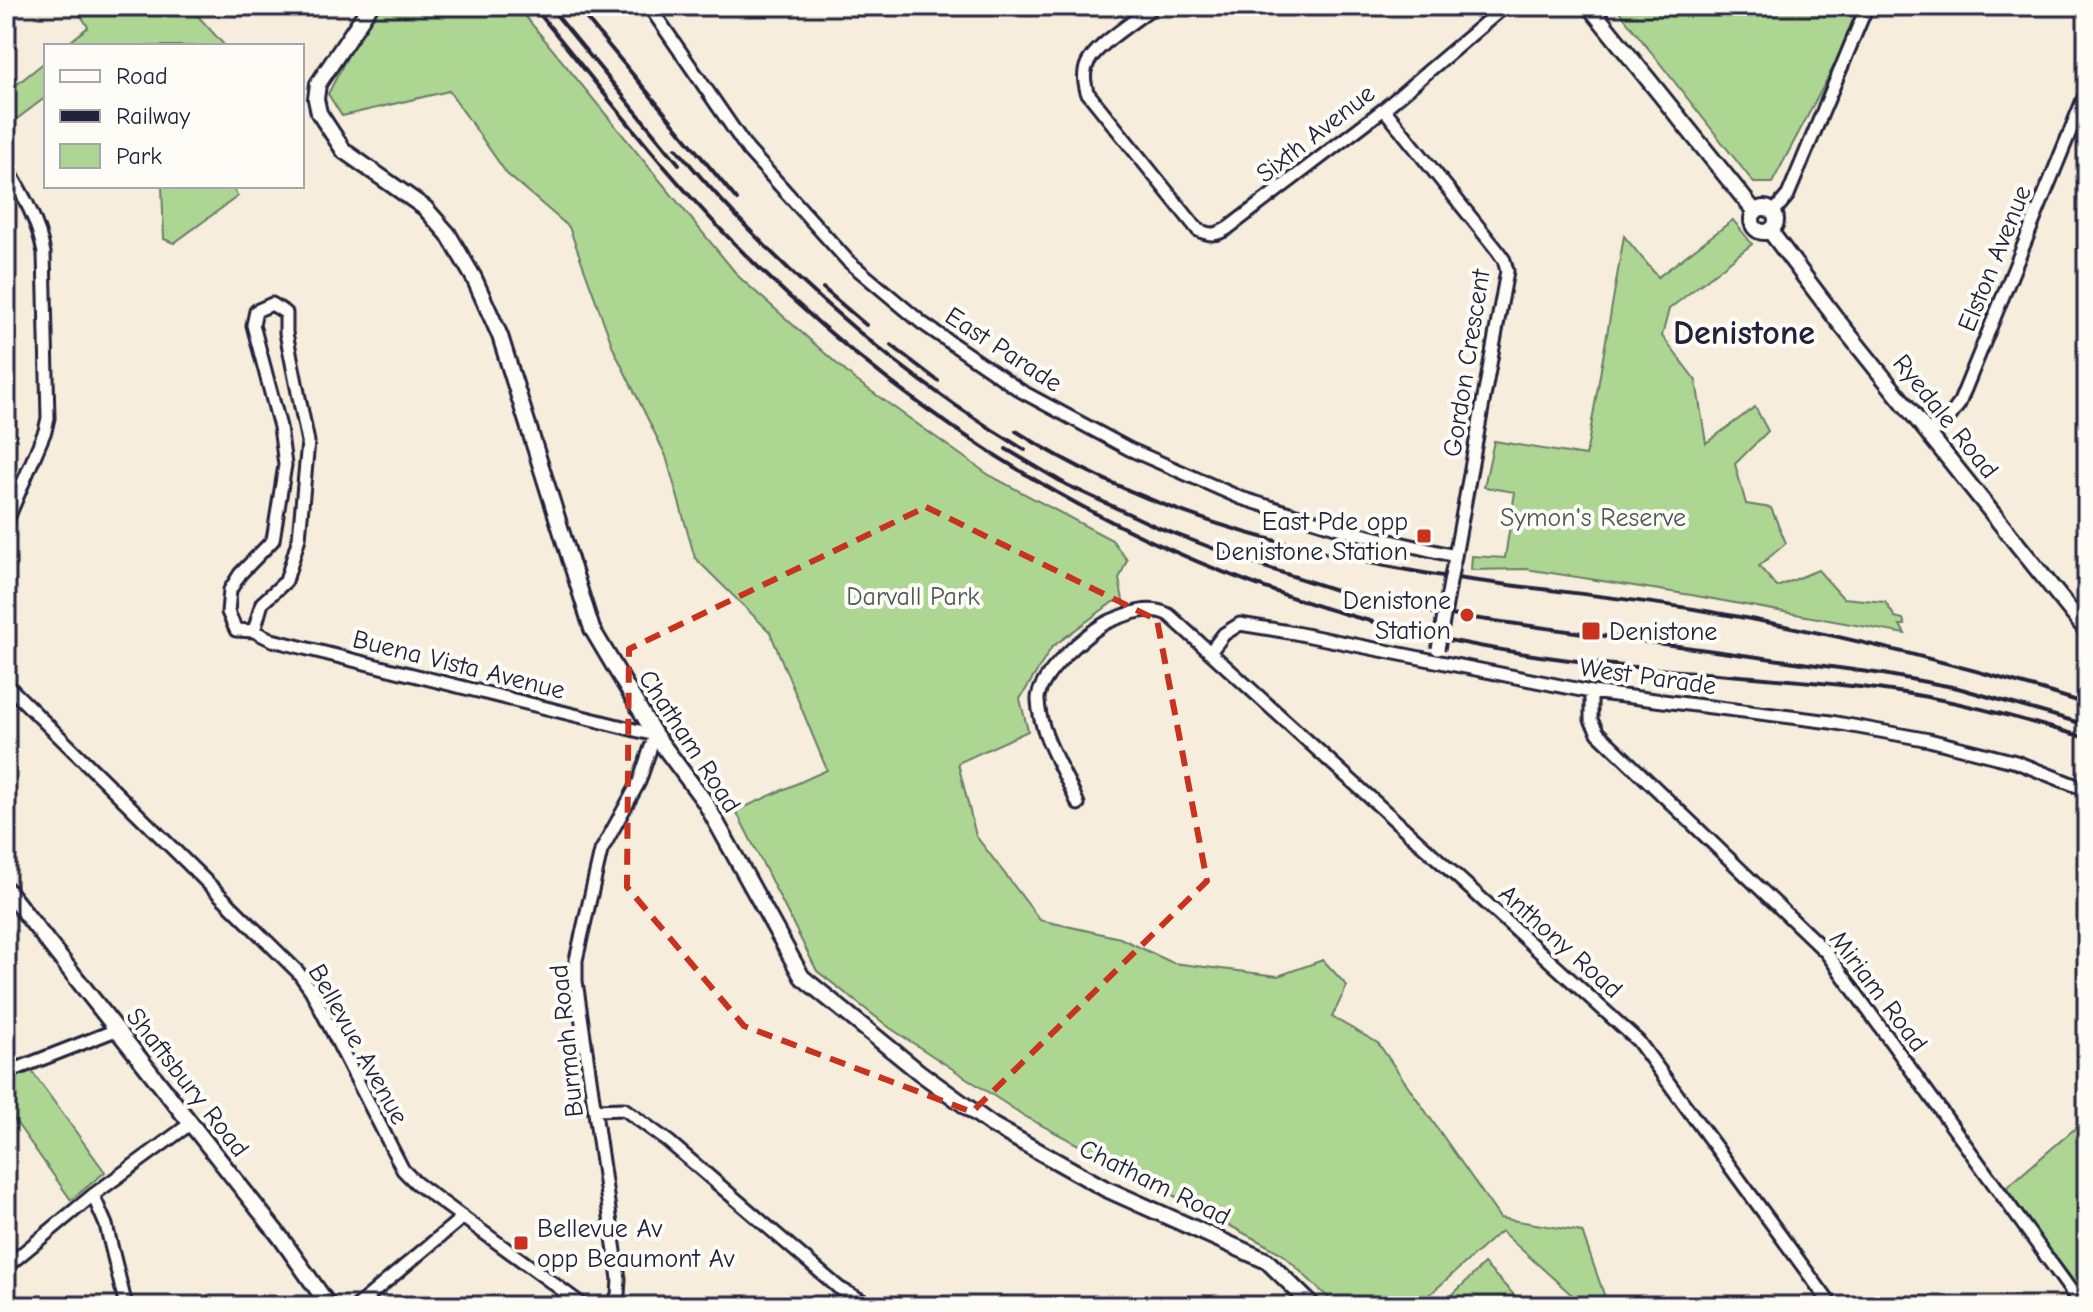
<svg xmlns="http://www.w3.org/2000/svg" width="2093" height="1312" font-family="'Comic Neue',sans-serif">
	<style>
		.green { fill: #aed693; stroke: #687c67; stroke-width: 2 }
		.lines { fill: none; stroke-linecap: round; stroke-linejoin: round }
		.minor-casing { stroke: #22223b; stroke-width: 17 }
		.tertiary-casing { stroke: #22223b; stroke-width: 20 }
		.minor { stroke: #fdfcf7; stroke-width: 11 }
		.tertiary { stroke: #fdfcf7; stroke-width: 14 }
		.rail { stroke: #22223b; stroke-width: 4 }
		.minor-bridge-casing { stroke: #22223b; stroke-width: 17; stroke-linecap: butt }
		.minor-bridge { stroke: #fdfcf7; stroke-width: 11 }
		.marked { fill: none; stroke: #c8321e; stroke-width: 6; stroke-dasharray: 16 10; stroke-linejoin: round }
		.poi-dot { fill: #c8321e; stroke: #fdfcf7; stroke-width: 3 }
		.labels { text-anchor: middle; stroke-width: 8; stroke-linejoin: round; paint-order: stroke }
		.street-label { font-size: 26px; fill: #22223b; stroke: #fdfcf7 }
		.park-label { font-size: 26px; fill: #4c5855; stroke: #fdfcf7 }
		.poi-label { font-size: 26px; fill: #22223b; stroke: #fdfcf7; text-anchor: end }
		.district-label { font-size: 34px; font-weight: bold; fill: #22223b; stroke: #fdfcf7 }
	</style>
	<rect width="100%" height="100%" fill="#f7eddc"/>
	<filter id="ink" filterUnits="userSpaceOnUse"><feTurbulence type="fractalNoise" baseFrequency=".0125" numOctaves="2"/><feDisplacementMap in="SourceGraphic" scale="16" xChannelSelector="R" yChannelSelector="G"/><feConvolveMatrix kernelMatrix="1 2 1 2 8 2 1 2 1" color-interpolation-filters="sRGB"/></filter>
	<g filter="url(#ink)">
		<!-- green -->
		<path class="green" d="M 75,6 L 189,6 L 225,46 L 65,46 L 88,27 Z
			M 373,6 L 517,6 L 739,277 L 854,379 L 989,475 L 1112,540 L 1127,560 L 1119,579 L 1123,600 L 1113,602 L 1052,647 L 1020,699 L 1028,731 L 958,763 L 976,836 L 1040,920 L 1120,938 L 1173,963 L 1278,976 L 1323,960 L 1347,986 L 1332,1017 L 1378,1043 L 1500,1218 L 1582,1232 L 1608,1306 L 1584,1306 L 1501,1231 L 1417,1306 L 1337,1306 L 1281,1253 L 1026,1117 L 890,1028 L 817,971 L 736,811 L 827,770 L 770,632 L 695,558 L 666,456 L 614,350 L 569,227 L 507,174 L 449,91 L 342,116 L 328,94 Z
			M 1615,6 L 1866,6 L 1772,183 L 1754,183 Z
			M 46,61 L 46,97 L 6,127 L 6,93 Z
			M 162,186 L 230,186 L 238,196 L 174,243 L 164,239 Z
			M 1733,220 L 1752,244 L 1669,309 L 1662,336 L 1696,381 L 1706,443 L 1755,407 L 1768,431 L 1735,464 L 1746,504 L 1771,508 L 1786,543 L 1759,566 L 1777,587 L 1818,570 L 1843,598 L 1885,602 L 1895,617 L 1903,619 L 1905,625 L 1900,625 L 1905,634 L 1691,595 L 1526,569 L 1471,570 L 1472,556 L 1505,558 L 1515,492 L 1484,487 L 1494,441 L 1586,456 L 1624,236 L 1658,277 Z
			M 28,1066 L 105,1172 L 71,1200 L 6,1108 L 6,1082 Z
			M 2087,1118 L 2087,1299 L 2005,1189 Z
			M 1484,1264 L 1525,1306 L 1441,1306 Z"/>
		<g class="lines">
			<!-- minor casing -->
			<g class="minor-casing">
				<path id="minor" d="M 649,6 L 748,150 L 848,261 L 922,323 L 1021,391 L 1129,449 L 1241,498 L 1348,531 L 1455,556
					M 1154,6 C 1137,20 1092,47 1086,67 C 1083,76 1085,84 1087,92 L 1198,230 C 1211,236 1217,235 1228,228 L 1384,109 L 1505,6
					M 1384,109 L 1497,250 L 1504,260 L 1507,271 L 1454,562
					M 6,166 C 23,195 38,220 44,253 L 48,418 L 45,431 L 6,523
					M 1773,213 L 1788,195 L 1867,6
					M 1929,433 L 1946,422 L 1959,404 L 2087,90
					M 254,631 L 262,603 L 286,581 L 299,538 L 308,442 L 286,333 L 286,313 L 272,304 L 256,311 L 253,325 L 280,427 L 285,465 L 273,540 L 240,574 L 230,590 L 228,612 L 236,630 L 254,631 L 272,640 L 655,735 L 639,782 L 601,851 L 576,960 L 576,981 L 619,1279 L 618,1295 L 611,1306
					M 1210,652 L 1224,634 L 1240,624 L 1295,633 L 1591,692 L 1831,722 L 1929,740 L 2016,762 L 2087,790
					M 6,684 L 298,972 L 311,990 L 403,1170 L 416,1183 L 584,1306
					M 1591,692 L 1591,720 L 1598,733 L 1826,952 L 2082,1306
					M 1078,804 C 1065,772 1040,736 1038,701 C 1036,677 1089,630 1110,621 C 1129,613 1150,605 1169,615 L 1638,1041 L 1832,1306
					M 6,1073 L 116,1030
					M 595,1110 L 624,1109 L 669,1142 L 839,1288 L 871,1306
					M 93,1195 L 106,1225 L 126,1306
					M 6,1267 L 93,1195 L 190,1124
					M 357,1306 L 463,1217"/>
			</g>
			<!-- tertiary casing -->
			<g class="tertiary-casing">
				<path id="tertiary" d="M 370,6 L 318,84 L 316,99 L 319,113 L 344,151 L 425,208 L 448,234 L 474,278 L 500,336 L 592,629 L 655,735 L 705,802 L 802,977 L 919,1072 L 992,1125 L 1104,1188 L 1267,1261 L 1313,1306
					M 1589,6 L 1755,212
					M1752 220a12 12 0 1 1 24 0a12 12 0 1 1-24 0Z
					M 1770,231 L 1838,321 L 2087,631
					M 6,889 L 281,1238 L 329,1306"/>
			</g>
			<!-- minor -->
			<use href="#minor" class="minor"/>
			<!-- tertiary -->
			<use href="#tertiary" class="tertiary"/>
			<!-- rail -->
			<path class="rail" d="M 533,6 C 605,93 674,186 756,265 C 971,474 1223,606 1520,653 C 1638,672 1758,674 1877,689 C 1949,698 2018,718 2087,738
				M 549,6 L 679,164
				M 576,6 L 737,200
				M 676,148 C 776,268 891,370 1025,450
				M 823,288 L 866,325
				M 891,345 L 938,381
				M 1016,431 C 1140,510 1286,550 1430,574 C 1517,588 1606,595 1694,609 C 1827,631 1958,663 2087,704
				M 1006,449 L 1067,485 L 1157,527 L 1249,562 L 1348,594 L 1429,612 L 1883,674 L 1958,688 L 2087,725"/>
			<!-- minor-bridge casing -->
			<g class="minor-bridge-casing">
				<path id="minor-bridge" d="M 1438,649 L 1453,566"/>
			</g>
			<!-- minor-bridge -->
			<use href="#minor-bridge" class="minor-bridge"/>
		</g>
	</g>
	<!-- marked area -->
	<path class="marked" d="M 926,507 L 1157,620 L 1207,881 L 972,1112 L 744,1026 L 627,887 L 629,649 Z"/>
	<!-- markers -->
	<g class="poi-dot">
		<rect x="1416" y="528" width="16" height="16" rx="4"/>
		<circle cx="1467" cy="615" r="8"/>
		<rect x="1581" y="621" width="20" height="20" rx="4"/>
		<rect x="513" y="1235" width="16" height="16" rx="4"/>
	</g>
	<g class="labels">
		<!-- street labels -->
		<g class="street-label">
			<text transform="translate(1315 133) rotate(-38)" y="9">Sixth Avenue</text>
			<text transform="translate(1994 258) rotate(-68)" y="9">Elston Avenue</text>
			<text transform="translate(1004 349) rotate(33)" y="9">East Parade</text>
			<text transform="translate(1466 363) rotate(-81)" y="9">Gordon Crescent</text>
			<text transform="translate(1946 416) rotate(51)" y="9">Ryedale Road</text>
			<text transform="translate(459 664) rotate(14)" y="9">Buena Vista Avenue</text>
			<text transform="translate(1648 676) rotate(8)" y="9">West Parade</text>
			<text transform="translate(690 741) rotate(57)" y="9">Chatham Road</text>
			<text transform="translate(1561 941) rotate(42)" y="9">Anthony Road</text>
			<text transform="translate(1879 991) rotate(53)" y="9">Miriam Road</text>
			<text transform="translate(566 1041) rotate(-96)" y="9">Burmah Road</text>
			<text transform="translate(359 1044) rotate(61)" y="9">Bellevue Avenue</text>
			<text transform="translate(188 1082) rotate(52)" y="9">Shaftsbury Road</text>
			<text transform="translate(1155 1182) rotate(26)" y="9">Chatham Road</text>
		</g>
		<!-- park labels -->
		<g class="park-label">
			<text x="1593" y="526">Symon's Reserve</text>
			<text x="913" y="605">Darvall Park</text>
		</g>
		<!-- poi labels -->
		<g class="poi-label">
			<text x="1408" y="530">East Pde opp<tspan x="1408" dy="30">Denistone Station</tspan></text>
			<text x="1451" y="609">Denistone<tspan x="1451" dy="30">Station</tspan></text>
			<text x="1609" y="640" text-anchor="start">Denistone</text>
			<text x="537" y="1237" text-anchor="start">Bellevue Av<tspan x="537" dy="30">opp Beaumont Av</tspan></text>
		</g>
		<!-- district labels -->
		<g class="district-label">
			<text x="1744" y="344">Denistone</text>
		</g>
	</g>
	<!-- margin -->
	<rect width="2093" height="1312" fill="none" stroke="#fdfcf7" stroke-width="32"/>
	<rect x="16" y="16" width="2061" height="1280" fill="none" stroke="#22223b" stroke-width="3" filter="url(#ink)"/>
	<!-- legend -->
	<rect x="44" y="44" width="260" height="144" fill="#fdfcf7" stroke="#a5a5ac" stroke-width="2"/>
	<rect x="60" y="70" width="40" height="12" fill="#fdfcf7" stroke="#a5a5ac" stroke-width="2"/>
	<text x="116" y="84" font-size="24" fill="#22223b">Road</text>
	<rect x="60" y="110" width="40" height="12" fill="#22223b" stroke="#a5a5ac" stroke-width="2"/>
	<text x="116" y="124" font-size="24" fill="#22223b">Railway</text>
	<rect x="60" y="144" width="40" height="24" fill="#aed693" stroke="#a5a5ac" stroke-width="2"/>
	<text x="116" y="164" font-size="24" fill="#22223b">Park</text>
</svg>
